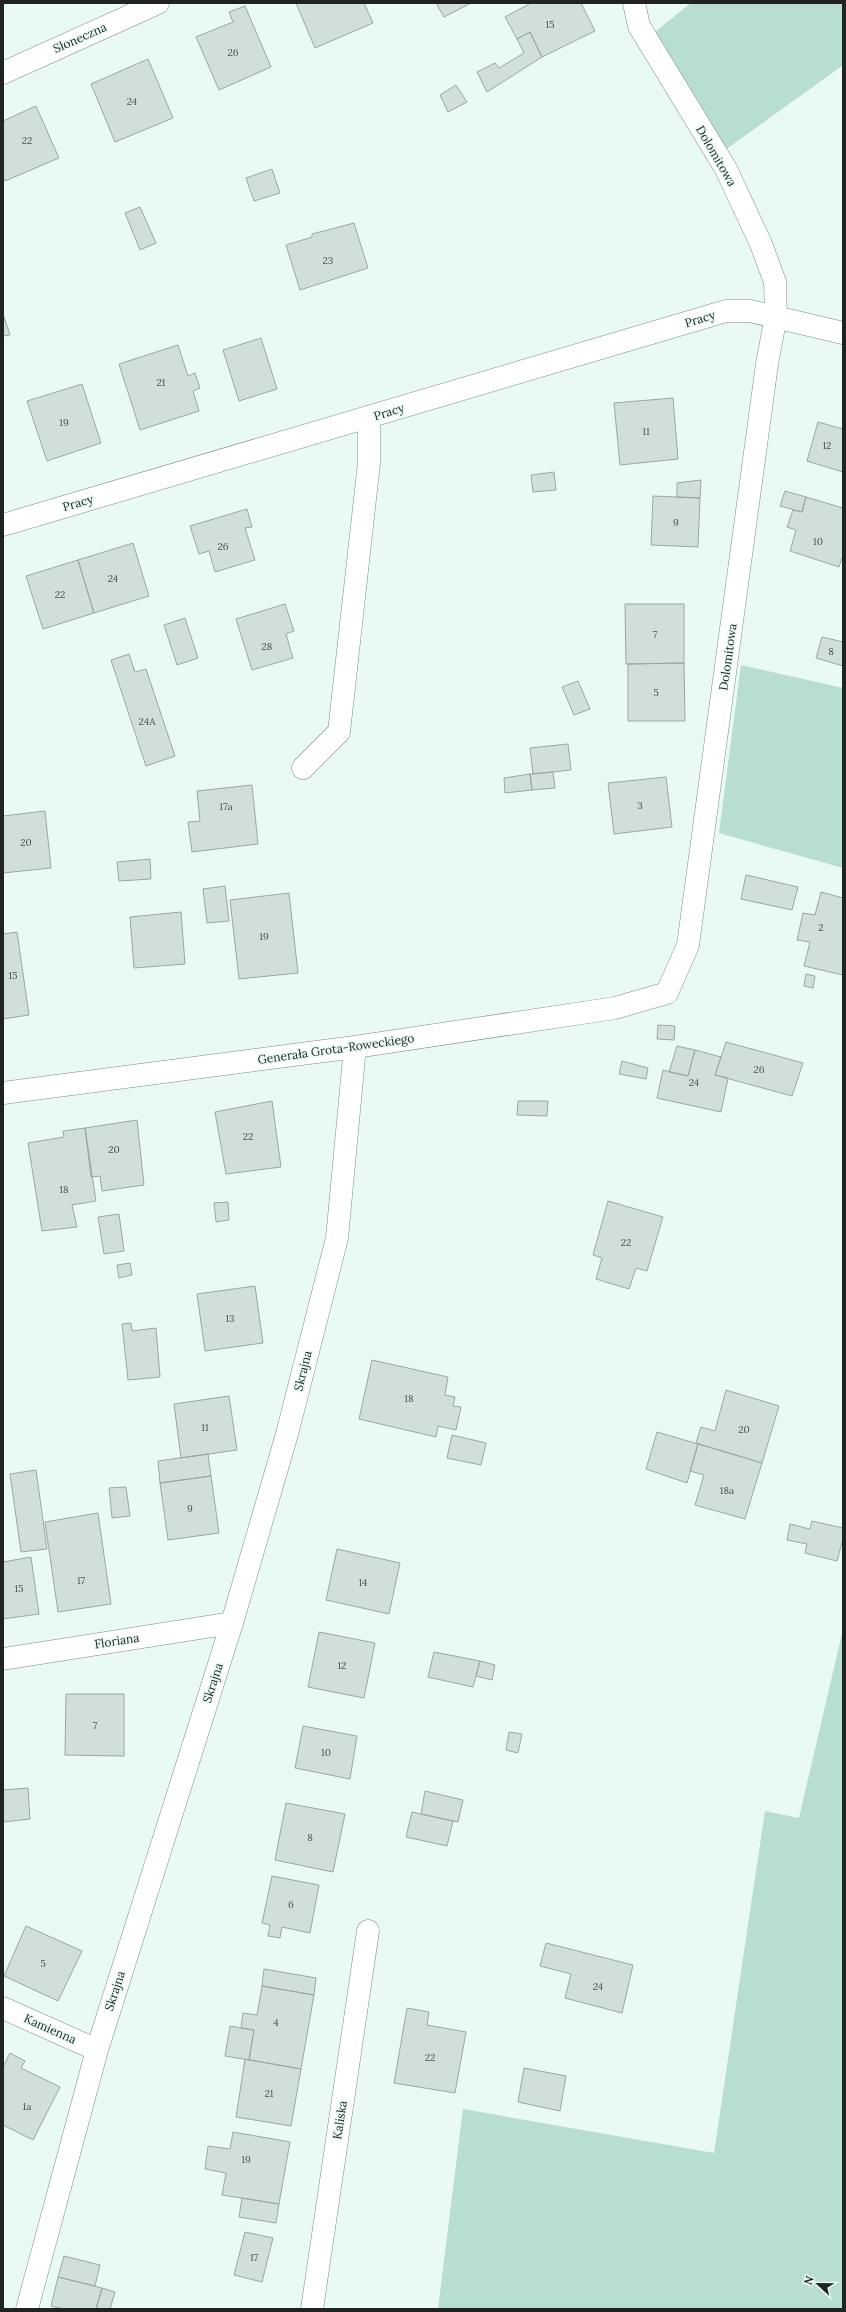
<svg xmlns="http://www.w3.org/2000/svg" width="846" height="2312" font-family="Lora,serif">
	<style>
		.green { fill: #b7ded1 }
		.building { fill: #d0dfda; stroke: #99a8a3 }
		.lines { fill: none; stroke-linecap: round; stroke-linejoin: round }
		.minor-casing { stroke: #7d8b87; stroke-width: 23 }
		.minor { stroke: #fff; stroke-width: 22 }
		.labels { text-anchor: middle; stroke-width: 3; stroke-linejoin: round; paint-order: stroke }
		.number-label { font-size: 10px; fill: #4b5350 }
		.street-label { font-size: 12px; fill: #1f2422; stroke: #e9f9f3 }
	</style>
	<rect width="100%" height="100%" fill="#e9f9f3"/>
	<!-- green -->
	<path class="green" d="M 691,3 L 843,3 L 843,65 L 714,158 L 646,39 Z
		M 741,665 L 843,688 L 843,868 L 719,833 Z
		M 843,1629 L 843,2309 L 438,2309 L 463,2109 L 714,2153 L 765,1811 L 799,1818 Z"/>
	<!-- building -->
	<path class="building" d="M 296,3 L 364,3 L 373,23 L 315,48 Z
		M 436,3 L 471,3 L 444,17 Z
		M 531,3 L 581,3 L 595,31 L 542,57 L 530,32 L 517,39 L 505,17 Z
		M 245,6 L 271,67 L 219,90 L 196,37 L 233,22 L 229,12 Z
		M 530,32 L 542,57 L 487,92 L 477,72 L 495,63 L 499,68 L 524,53 L 517,39 Z
		M 148,59 L 173,118 L 115,142 L 91,84 Z
		M 456,85 L 467,102 L 448,112 L 440,95 Z
		M 36,106 L 59,158 L 5,181 L 3,176 L 3,121 Z
		M 272,169 L 280,193 L 254,201 L 246,178 Z
		M 140,207 L 156,243 L 140,250 L 125,213 Z
		M 354,223 L 368,268 L 300,290 L 286,245 L 312,237 L 312,234 Z
		M 3,314 L 10,335 L 3,336 Z
		M 261,338 L 277,389 L 239,401 L 223,350 Z
		M 178,345 L 188,376 L 195,373 L 200,388 L 193,391 L 199,411 L 140,430 L 119,364 Z
		M 82,384 L 101,443 L 47,461 L 27,401 Z
		M 673,398 L 678,459 L 620,465 L 614,403 Z
		M 818,422 L 843,429 L 843,472 L 807,461 Z
		M 554,472 L 556,490 L 533,492 L 531,475 Z
		M 701,480 L 700,498 L 677,497 L 677,483 Z
		M 785,491 L 806,497 L 802,512 L 780,506 Z
		M 653,496 L 700,498 L 698,547 L 651,545 Z
		M 806,497 L 843,508 L 843,555 L 839,567 L 790,551 L 796,530 L 787,527 L 793,510 L 802,512 Z
		M 247,509 L 252,527 L 245,528 L 255,560 L 215,572 L 209,551 L 199,554 L 190,526 Z
		M 133,543 L 149,596 L 94,613 L 78,560 Z
		M 78,560 L 94,613 L 43,629 L 26,576 Z
		M 285,604 L 294,631 L 286,634 L 293,658 L 252,670 L 236,619 Z
		M 625,604 L 684,604 L 684,663 L 626,664 Z
		M 185,618 L 198,658 L 177,665 L 164,625 Z
		M 822,637 L 843,642 L 843,666 L 816,658 Z
		M 129,654 L 135,672 L 146,669 L 175,756 L 146,766 L 111,660 Z
		M 684,663 L 685,721 L 628,721 L 628,664 Z
		M 578,681 L 590,709 L 574,715 L 562,687 Z
		M 568,744 L 571,770 L 533,774 L 530,748 Z
		M 553,772 L 555,788 L 532,790 L 530,774 Z
		M 530,774 L 532,790 L 505,793 L 504,778 Z
		M 666,777 L 672,827 L 614,834 L 608,783 Z
		M 252,785 L 258,844 L 192,852 L 188,822 L 200,821 L 197,791 Z
		M 45,811 L 51,868 L 3,873 L 3,816 Z
		M 150,859 L 151,879 L 119,881 L 117,862 Z
		M 746,875 L 798,887 L 792,910 L 741,899 Z
		M 225,886 L 229,921 L 207,923 L 203,889 Z
		M 821,892 L 843,898 L 843,975 L 804,966 L 810,942 L 797,940 L 803,913 L 815,915 Z
		M 289,893 L 298,973 L 239,979 L 230,900 Z
		M 181,912 L 185,964 L 134,968 L 130,917 Z
		M 17,932 L 29,1015 L 3,1019 L 3,934 Z
		M 806,974 L 815,976 L 813,988 L 804,986 Z
		M 658,1025 L 675,1026 L 674,1040 L 657,1039 Z
		M 726,1042 L 803,1063 L 792,1096 L 715,1075 Z
		M 677,1046 L 695,1050 L 688,1076 L 669,1072 Z
		M 695,1050 L 721,1057 L 715,1075 L 728,1078 L 721,1112 L 657,1098 L 663,1070 L 688,1076 Z
		M 622,1061 L 648,1068 L 646,1079 L 619,1074 Z
		M 272,1101 L 281,1167 L 226,1174 L 215,1112 Z
		M 518,1101 L 548,1101 L 547,1116 L 517,1115 Z
		M 137,1120 L 144,1185 L 102,1191 L 100,1176 L 91,1177 L 85,1128 Z
		M 85,1128 L 96,1201 L 72,1205 L 77,1227 L 42,1231 L 28,1143 L 64,1137 L 63,1131 Z
		M 608,1201 L 663,1217 L 647,1271 L 636,1268 L 629,1289 L 596,1279 L 602,1258 L 593,1255 Z
		M 228,1202 L 229,1220 L 216,1222 L 214,1203 Z
		M 119,1214 L 124,1251 L 104,1254 L 98,1217 Z
		M 130,1263 L 132,1275 L 119,1278 L 117,1265 Z
		M 255,1286 L 263,1343 L 205,1351 L 197,1294 Z
		M 131,1323 L 132,1331 L 156,1328 L 160,1377 L 128,1380 L 122,1324 Z
		M 372,1360 L 448,1377 L 445,1395 L 455,1397 L 453,1406 L 461,1407 L 456,1430 L 438,1426 L 436,1437 L 359,1419 Z
		M 726,1390 L 779,1406 L 762,1463 L 696,1443 L 701,1427 L 715,1431 Z
		M 229,1396 L 237,1450 L 181,1458 L 174,1404 Z
		M 657,1432 L 698,1444 L 687,1483 L 646,1469 Z
		M 452,1435 L 486,1443 L 481,1465 L 447,1458 Z
		M 698,1444 L 762,1463 L 745,1519 L 695,1505 L 704,1475 L 690,1471 Z
		M 208,1454 L 211,1476 L 160,1483 L 158,1461 Z
		M 36,1470 L 47,1549 L 21,1552 L 10,1474 Z
		M 211,1476 L 219,1533 L 168,1540 L 160,1483 Z
		M 126,1487 L 130,1516 L 112,1518 L 109,1488 Z
		M 98,1513 L 111,1604 L 58,1612 L 45,1522 Z
		M 812,1521 L 843,1528 L 843,1539 L 837,1561 L 805,1553 L 807,1544 L 787,1540 L 790,1524 L 810,1529 Z
		M 337,1549 L 400,1563 L 389,1614 L 326,1600 Z
		M 31,1557 L 39,1614 L 3,1619 L 3,1562 Z
		M 319,1632 L 375,1643 L 364,1698 L 308,1687 Z
		M 434,1652 L 480,1661 L 473,1687 L 428,1677 Z
		M 480,1661 L 495,1665 L 492,1680 L 476,1676 Z
		M 66,1694 L 124,1694 L 124,1756 L 65,1755 Z
		M 303,1726 L 357,1736 L 350,1779 L 295,1768 Z
		M 509,1732 L 522,1734 L 518,1753 L 506,1750 Z
		M 28,1788 L 30,1819 L 3,1822 L 3,1790 Z
		M 425,1791 L 463,1800 L 458,1822 L 421,1814 Z
		M 286,1803 L 345,1814 L 333,1872 L 275,1860 Z
		M 412,1812 L 453,1821 L 447,1846 L 406,1837 Z
		M 272,1876 L 319,1885 L 310,1933 L 282,1927 L 280,1938 L 268,1936 L 270,1925 L 262,1923 Z
		M 26,1926 L 82,1951 L 58,2001 L 4,1976 Z
		M 546,1943 L 633,1965 L 622,2013 L 565,1998 L 571,1974 L 540,1966 Z
		M 264,1969 L 316,1978 L 314,1995 L 262,1986 Z
		M 262,1986 L 314,1995 L 301,2069 L 249,2060 L 254,2030 L 241,2028 L 243,2013 L 257,2015 Z
		M 407,2008 L 429,2012 L 427,2025 L 466,2032 L 455,2093 L 394,2083 Z
		M 230,2026 L 254,2030 L 249,2060 L 225,2056 Z
		M 10,2053 L 25,2061 L 21,2068 L 60,2087 L 33,2140 L 3,2125 L 3,2067 Z
		M 245,2059 L 301,2069 L 291,2126 L 236,2117 Z
		M 524,2068 L 566,2076 L 560,2111 L 518,2102 Z
		M 233,2132 L 290,2142 L 279,2204 L 222,2195 L 226,2173 L 205,2169 L 208,2146 L 230,2149 Z
		M 242,2198 L 279,2204 L 276,2223 L 239,2217 Z
		M 245,2232 L 273,2238 L 262,2282 L 234,2275 Z
		M 64,2256 L 100,2265 L 95,2286 L 58,2277 Z
		M 58,2277 L 102,2288 L 96,2309 L 63,2309 L 51,2306 Z
		M 102,2288 L 115,2292 L 110,2309 L 96,2309 Z"/>
	<g class="lines">
		<!-- minor casing -->
		<g class="minor-casing">
			<path id="minor" d="M 3,73 L 158,3
				M 3,525 L 726,311 L 750,311 L 843,333
				M 303,768 L 339,732 L 369,463 L 369,418
				M 3,1093 L 355,1047 L 615,1008 L 667,993 L 688,945 L 767,364 L 776,316 L 775,282 L 761,244 L 726,169 L 639,26 L 634,3
				M 3,1659 L 232,1623
				M 3,2008 L 97,2050
				M 27,2309 L 97,2050 L 232,1623 L 287,1434 L 337,1238 L 355,1047
				M 312,2309 L 368,1931"/>
		</g>
		<!-- minor -->
		<use href="#minor" class="minor"/>
	</g>
	<g class="labels">
		<!-- number labels -->
		<g class="number-label">
			<text x="550" y="28">15</text>
			<text x="233" y="56">26</text>
			<text x="132" y="105">24</text>
			<text x="27" y="144">22</text>
			<text x="328" y="264">23</text>
			<text x="161" y="386">21</text>
			<text x="64" y="426">19</text>
			<text x="646" y="435">11</text>
			<text x="827" y="449">12</text>
			<text x="676" y="526">9</text>
			<text x="818" y="545">10</text>
			<text x="223" y="550">26</text>
			<text x="113" y="582">24</text>
			<text x="60" y="598">22</text>
			<text x="655" y="638">7</text>
			<text x="267" y="650">28</text>
			<text x="831" y="655">8</text>
			<text x="656" y="696">5</text>
			<text x="147" y="725">24A</text>
			<text x="640" y="809">3</text>
			<text x="226" y="810">17a</text>
			<text x="26" y="846">20</text>
			<text x="821" y="931">2</text>
			<text x="264" y="940">19</text>
			<text x="13" y="979">15</text>
			<text x="759" y="1073">26</text>
			<text x="694" y="1086">24</text>
			<text x="248" y="1140">22</text>
			<text x="114" y="1153">20</text>
			<text x="64" y="1193">18</text>
			<text x="626" y="1246">22</text>
			<text x="230" y="1322">13</text>
			<text x="409" y="1402">18</text>
			<text x="205" y="1431">11</text>
			<text x="744" y="1433">20</text>
			<text x="727" y="1494">18a</text>
			<text x="190" y="1512">9</text>
			<text x="81" y="1584">17</text>
			<text x="363" y="1586">14</text>
			<text x="19" y="1592">15</text>
			<text x="342" y="1669">12</text>
			<text x="95" y="1729">7</text>
			<text x="326" y="1756">10</text>
			<text x="310" y="1841">8</text>
			<text x="291" y="1908">6</text>
			<text x="43" y="1967">5</text>
			<text x="598" y="1990">24</text>
			<text x="276" y="2026">4</text>
			<text x="430" y="2061">22</text>
			<text x="269" y="2097">21</text>
			<text x="27" y="2110">1a</text>
			<text x="246" y="2163">19</text>
			<text x="254" y="2261">17</text>
		</g>
		<!-- street labels -->
		<g class="street-label">
			<text transform="translate(80 38) rotate(-24)" y="4">Słoneczna</text>
			<text transform="translate(716 156) rotate(60)" y="4">Dolomitowa</text>
			<text transform="translate(700 319) rotate(-17)" y="4">Pracy</text>
			<text transform="translate(389 412) rotate(-17)" y="4">Pracy</text>
			<text transform="translate(78 503) rotate(-16)" y="4">Pracy</text>
			<text transform="translate(728 657) rotate(-82)" y="4">Dolomitowa</text>
			<text transform="translate(336 1049) rotate(-8)" y="4">Generała Grota-Roweckiego</text>
			<text transform="translate(303 1371) rotate(-76)" y="4">Skrajna</text>
			<text transform="translate(117 1641) rotate(-9)" y="4">Floriana</text>
			<text transform="translate(213 1683) rotate(-72)" y="4">Skrajna</text>
			<text transform="translate(115 1991) rotate(-72)" y="4">Skrajna</text>
			<text transform="translate(50 2029) rotate(24)" y="4">Kamienna</text>
			<text transform="translate(340 2120) rotate(-81)" y="4">Kaliska</text>
		</g>
	</g>
	<!-- border -->
	<rect width="846" height="2312" fill="none" stroke="#1f2422" stroke-width="8"/>
	<!-- north arrow -->
	<g transform="translate(818 2284) rotate(292)" stroke="#e9f9f3" stroke-width="3" paint-order="stroke">
	<path d="M0-3L7 15L0 10L-7 15Z" fill="#1f2422"/>
	<text y="-6" font-size="11" font-weight="bold" text-anchor="middle" fill="#1f2422">N</text>
	</g>
</svg>
